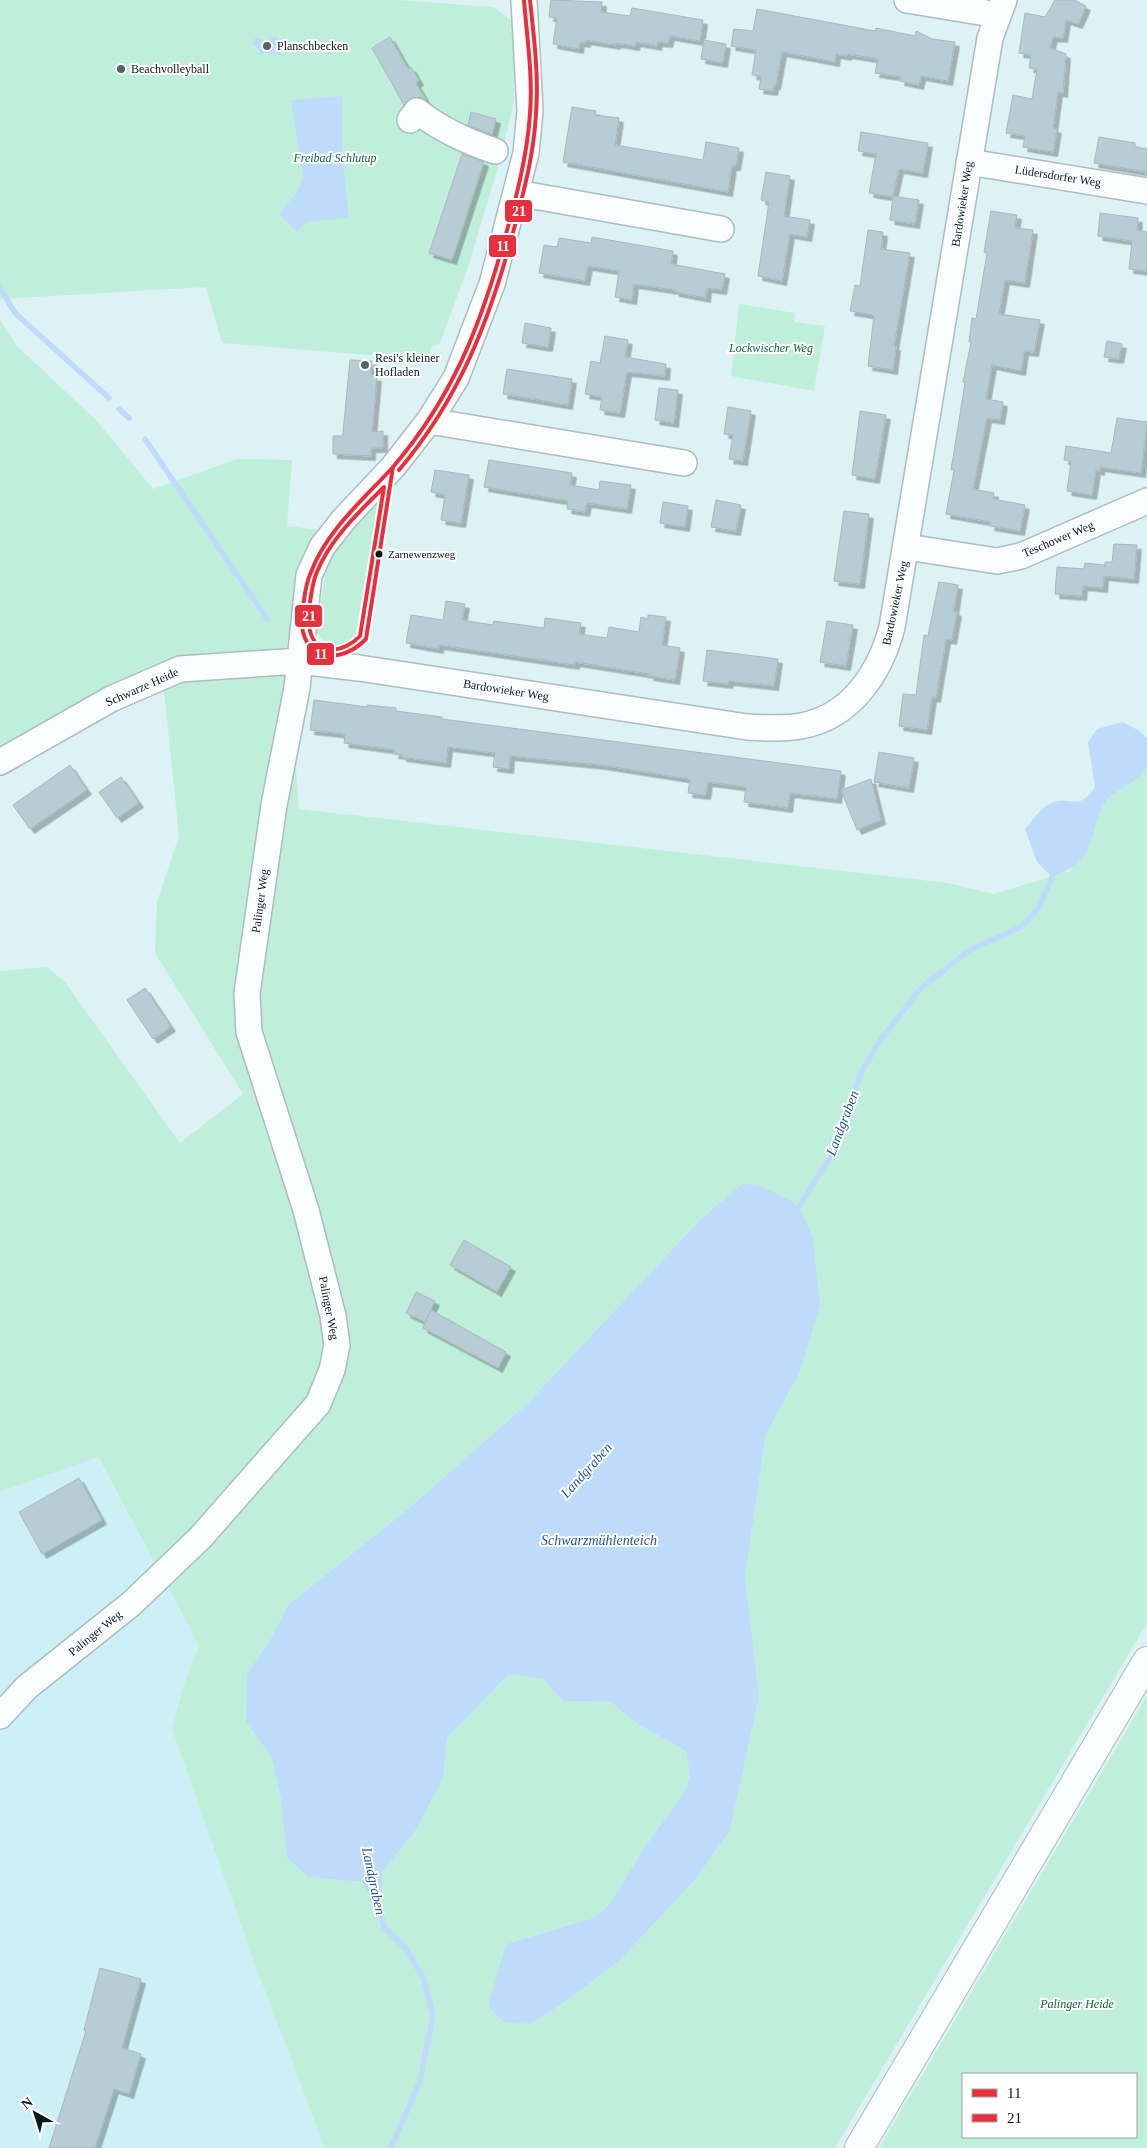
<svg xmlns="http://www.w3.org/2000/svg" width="1147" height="2148" font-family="Georgia,serif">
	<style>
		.built { fill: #ccf0f5 }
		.green { fill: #bfefdb; fill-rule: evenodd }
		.water { fill: #bedbfb }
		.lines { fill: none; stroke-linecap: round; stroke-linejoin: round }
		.stream { stroke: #bedbfb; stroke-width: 5.5 }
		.building { fill: #b6cdd6; stroke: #a9b8bc; filter: url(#shadow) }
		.minor-casing { stroke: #acbcbf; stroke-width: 28 }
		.major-casing { stroke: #acbcbf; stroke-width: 30 }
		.minor { stroke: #fafdfe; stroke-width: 25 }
		.major { stroke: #fafdfe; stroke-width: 28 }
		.bus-1-casing { stroke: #fff; stroke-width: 8 }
		.bus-2-casing { stroke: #fff; stroke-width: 8 }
		.bus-1 { stroke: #e7303d; stroke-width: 4 }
		.bus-2 { stroke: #e7303d; stroke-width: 4 }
		.poi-dot { fill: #536466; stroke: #fff; stroke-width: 2 }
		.bus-dot { fill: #091719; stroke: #fff; stroke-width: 2 }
		.labels { text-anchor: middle; stroke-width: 4; stroke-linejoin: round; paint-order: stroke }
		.bus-label { font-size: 11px; fill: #091719; stroke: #fff; text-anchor: start }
		.poi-label { font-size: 12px; fill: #091719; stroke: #fff; text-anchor: start }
		.park-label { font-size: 12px; font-style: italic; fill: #0e6441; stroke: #fff }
		.street-label { font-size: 12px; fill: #091719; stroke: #fff }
		.water-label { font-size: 14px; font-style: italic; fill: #225597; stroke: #fff }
		.line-badge { stroke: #fff; stroke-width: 2 }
		.badge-label { font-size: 14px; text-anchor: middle; font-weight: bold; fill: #fff }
	</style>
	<defs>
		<filter id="shadow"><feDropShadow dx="4.5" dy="4.5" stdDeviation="0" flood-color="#0004"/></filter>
	</defs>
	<rect width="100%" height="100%" fill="#ddf2f5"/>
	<!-- built -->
	<path class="built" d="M 97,1457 L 199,1645 L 183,1687 L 172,1729 L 254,1962 L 325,2148 L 0,2148 L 0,1492 Z"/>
	<!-- green -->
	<path class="green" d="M 0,0 L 396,0 L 494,7 L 513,22 L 514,101 L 501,157 L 469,264 L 440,343 L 432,347 L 427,360 L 222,343 L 206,287 L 0,299 Z
		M 739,304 L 795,313 L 794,322 L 825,326 L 814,391 L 731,376 Z
		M 0,320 L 17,346 L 98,422 L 153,489 L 237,459 L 292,460 L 287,526 L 320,530 L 299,581 L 287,642 L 299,809 L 948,883 L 994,894 L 1070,871 C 1081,849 1090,823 1104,804 C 1116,788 1138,782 1147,765 L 1147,1623 L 835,2148 L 325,2148 L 254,1962 L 172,1729 L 183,1687 L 199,1645 L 98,1457 L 0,1492 L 0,971 L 47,967 L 65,982 L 180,1143 L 243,1094 L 155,953 L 157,902 L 179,836 L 162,672 L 0,757 ZM 743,1183 L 763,1187 L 788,1199 L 799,1374 L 766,1434 L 745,1576 L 759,1697 L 730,1831 L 694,1881 L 618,1962 L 565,2002 L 531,2024 L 506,1944 L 593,1918 L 610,1904 L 642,1851 L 685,1791 L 690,1776 L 686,1751 L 638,1724 L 611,1702 L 563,1701 L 543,1679 L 509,1674 L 447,1738 L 443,1779 L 414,1833 L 382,1872 L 382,1891 L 362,1882 L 308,1877 L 281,1799 L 271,1756 L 270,1640 L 288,1605 L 408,1509 L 526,1405 L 701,1219 Z
		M 378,501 L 357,635 L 346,645 C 332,648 322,643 316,630 L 325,574 L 334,552 L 344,535 Z
		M 1147,1696 L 1147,2148 L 879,2148 ZM 1136,2074 L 1136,2137 L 963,2137 L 963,2074 Z"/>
	<!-- water -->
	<path class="water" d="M 276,36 L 279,38 L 279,48 L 283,52 L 280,56 L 273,53 L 271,56 L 267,53 L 260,55 L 259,50 L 252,43 L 255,38 L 269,41 L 272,37 Z
		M 342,96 L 342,149 L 349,218 L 307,222 L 297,232 L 279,214 L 299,189 L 303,176 L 291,100 Z
		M 1122,722 L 1138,730 L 1147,738 C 1147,746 1147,757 1147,765 C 1143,782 1111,789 1103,806 C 1087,841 1096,861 1052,877 L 1037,862 L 1025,829 C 1033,820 1042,805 1054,802 C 1074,797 1079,811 1095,787 L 1088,742 L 1097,729 Z
		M 743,1183 L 763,1187 L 788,1199 L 799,1207 L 813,1237 L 820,1306 L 799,1374 L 766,1434 L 745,1576 L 759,1697 L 730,1831 L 694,1881 L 618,1962 L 565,2002 L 531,2024 L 504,2022 L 488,2006 L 506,1944 L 593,1918 L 610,1904 L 642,1851 L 685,1791 L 690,1776 L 686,1751 L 638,1724 L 611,1702 L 563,1701 L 543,1679 L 509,1674 L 447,1738 L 443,1779 L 414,1833 L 382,1872 L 382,1892 L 368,1893 L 362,1882 L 308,1877 L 287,1857 L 281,1799 L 271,1756 L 246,1722 L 247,1674 L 270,1640 L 288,1605 L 408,1509 L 526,1405 L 701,1219 Z"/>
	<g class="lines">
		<!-- stream -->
		<path class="stream" d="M 0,288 L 15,313 L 109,398
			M 119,409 L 129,418
			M 145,439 L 268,620
			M 795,1213 L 832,1154 L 861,1073 L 878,1043 L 921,988 L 970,950 L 1021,927 L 1038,909 L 1052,877
			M 374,1887 L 384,1927 L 406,1949 L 424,1979 L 433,2016 L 420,2081 L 391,2148"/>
	</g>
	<!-- building -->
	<path class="building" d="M 551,0 L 602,2 L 601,12 L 630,16 L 632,8 L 703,20 L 700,41 L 670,36 L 668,43 L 658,42 L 657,46 L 636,42 L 635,46 L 616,43 L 616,45 L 586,40 L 586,43 L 580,42 L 579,49 L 553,44 L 557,18 L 549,17 Z
		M 1055,0 L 1074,0 L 1086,6 L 1078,24 L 1066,20 L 1063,38 L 1053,37 L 1050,48 L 1066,54 L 1063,93 L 1058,92 L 1053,128 L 1057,129 L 1053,152 L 1023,147 L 1025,136 L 1006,133 L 1013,95 L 1032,99 L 1037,69 L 1029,68 L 1031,55 L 1019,53 L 1025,13 L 1045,17 Z
		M 757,9 L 875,31 L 876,28 L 915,36 L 916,31 L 932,39 L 955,42 L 948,81 L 921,76 L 919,85 L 900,81 L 901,77 L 875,73 L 878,59 L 847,54 L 847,56 L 836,54 L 835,62 L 782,52 L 776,85 L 774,85 L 773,91 L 759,89 L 761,76 L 752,75 L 756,50 L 731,46 L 734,29 L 753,31 Z
		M 390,37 L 408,69 L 411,67 L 419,81 L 416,83 L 426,100 L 419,97 L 412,98 L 404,105 L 372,48 Z
		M 704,40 L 726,44 L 723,63 L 701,59 Z
		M 572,107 L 596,111 L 595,115 L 619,118 L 615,145 L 703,160 L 706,142 L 739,148 L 736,166 L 732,166 L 728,192 L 563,162 Z
		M 471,112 L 496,119 L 492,135 L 468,125 Z
		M 861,132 L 928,143 L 923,173 L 899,169 L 893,196 L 919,200 L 915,224 L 890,220 L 893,197 L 869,193 L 876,154 L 858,151 Z
		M 1099,137 L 1135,143 L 1135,147 L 1147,149 L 1147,172 L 1094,163 Z
		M 462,154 L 484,162 L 452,260 L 429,253 Z
		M 766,172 L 790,176 L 784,216 L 810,220 L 807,237 L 790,234 L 782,281 L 758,276 L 769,202 L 761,200 Z
		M 991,211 L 1017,215 L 1015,228 L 1033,230 L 1025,283 L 1005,280 L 999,314 L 1040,320 L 1034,352 L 1024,351 L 1021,371 L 992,365 L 986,399 L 1003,402 L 1000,420 L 987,418 L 973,489 L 994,493 L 993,499 L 1025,505 L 1020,531 L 990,526 L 991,522 L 946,514 L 954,470 L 951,470 L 965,383 L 963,382 L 971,342 L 969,342 L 972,318 L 976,319 L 987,253 L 984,252 Z
		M 1100,213 L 1138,218 L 1137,230 L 1147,232 L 1147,271 L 1129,269 L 1132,241 L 1098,236 Z
		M 868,230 L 883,232 L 881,249 L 910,253 L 894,346 L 896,346 L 893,370 L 868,366 L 874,315 L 850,311 L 855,285 L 860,286 Z
		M 592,237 L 673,251 L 671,264 L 725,274 L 722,290 L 707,288 L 706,298 L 675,292 L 675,290 L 634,284 L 632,300 L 615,297 L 619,271 L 588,266 L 585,281 L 539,273 L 544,245 L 557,247 L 559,238 L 591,243 Z
		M 525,323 L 551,328 L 548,347 L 522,343 Z
		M 605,336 L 628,340 L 625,357 L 666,364 L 665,376 L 627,372 L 620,413 L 600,410 L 602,397 L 585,394 L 591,361 L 600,363 Z
		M 1107,341 L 1122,344 L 1119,359 L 1104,357 Z
		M 350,360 L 372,361 L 371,376 L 377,377 L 372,432 L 383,431 L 383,448 L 371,448 L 371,456 L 333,454 L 333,436 L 343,436 L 343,432 Z
		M 507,369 L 572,379 L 568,405 L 503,394 Z
		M 659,388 L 678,390 L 674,423 L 655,420 Z
		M 728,407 L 751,411 L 743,461 L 729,459 L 733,435 L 724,434 Z
		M 860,411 L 886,415 L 875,479 L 852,475 Z
		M 1117,418 L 1147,422 L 1141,473 L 1100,467 L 1100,471 L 1096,470 L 1092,495 L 1067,491 L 1071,461 L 1064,460 L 1066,446 L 1111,453 Z
		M 489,460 L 572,473 L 570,485 L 599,490 L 600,481 L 631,485 L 627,509 L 587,503 L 585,512 L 567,509 L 568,501 L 484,487 Z
		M 435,470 L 469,475 L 461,523 L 441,520 L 445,495 L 431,492 Z
		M 716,500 L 741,505 L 736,531 L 711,527 Z
		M 663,502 L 688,506 L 685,527 L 660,523 Z
		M 844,511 L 869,514 L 860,584 L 834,581 Z
		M 1114,544 L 1137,545 L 1134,579 L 1104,576 L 1103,588 L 1083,586 L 1082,596 L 1055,594 L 1057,567 L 1084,569 L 1085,563 L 1105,565 L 1105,567 L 1105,562 L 1112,562 Z
		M 939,582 L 958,585 L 954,611 L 957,612 L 952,640 L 946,639 L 936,698 L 932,697 L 927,730 L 899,726 L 903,694 L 916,695 L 924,635 L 928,636 Z
		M 446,601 L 465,604 L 462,620 L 493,625 L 494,621 L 544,628 L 545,618 L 581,623 L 579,634 L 607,638 L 609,627 L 639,632 L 641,617 L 648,619 L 648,615 L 666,617 L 662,645 L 680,648 L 675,680 L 649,676 L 650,674 L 575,662 L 575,665 L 439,645 L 439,649 L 406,643 L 411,615 L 443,620 Z
		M 827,621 L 853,625 L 846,666 L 820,662 Z
		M 707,650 L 778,659 L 774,686 L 729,681 L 728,684 L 703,681 Z
		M 314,700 L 367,707 L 367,705 L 396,708 L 396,711 L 442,717 L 442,719 L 841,771 L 837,799 L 790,793 L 788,808 L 744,802 L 746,787 L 708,782 L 706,795 L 688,793 L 690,779 L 601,765 L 510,756 L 509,769 L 493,767 L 495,753 L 448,747 L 446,763 L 402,757 L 402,755 L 394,754 L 395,750 L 344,743 L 345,734 L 310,730 Z
		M 879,752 L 914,758 L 909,788 L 874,782 Z
		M 70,765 L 87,790 L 30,829 L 13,805 Z
		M 121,777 L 139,803 L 117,818 L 99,792 Z
		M 871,779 L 881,820 L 857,830 L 841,790 Z
		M 145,988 L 171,1027 L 153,1039 L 127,1000 Z
		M 464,1240 L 511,1267 L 497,1292 L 450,1265 Z
		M 416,1292 L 435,1301 L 425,1322 L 406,1313 Z
		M 431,1310 L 506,1352 L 498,1368 L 423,1328 Z
		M 79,1478 L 102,1520 L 42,1554 L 19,1512 Z
		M 100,1968 L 141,1979 L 122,2048 L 141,2054 L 129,2094 L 114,2089 L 95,2148 L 49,2148 L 86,2031 L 84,2030 Z"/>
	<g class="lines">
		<!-- minor casing -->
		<g class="minor-casing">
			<path id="minor" d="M 907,0 L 998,15
				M 410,120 L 417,111 C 440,129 468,142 495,151
				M 969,162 L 1147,191
				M 517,193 L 721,229
				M 429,421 L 684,463
				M 907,547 L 997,561 L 1021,556 L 1147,501
				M 0,762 L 111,699 L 180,669 L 299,661 L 359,668 L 747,727 C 765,728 783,729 801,726 C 851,717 880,673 892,627 L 990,38 L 1004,0
				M 0,1716 L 27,1687 L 131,1604 L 200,1538 L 318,1404 L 332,1370 L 337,1345 L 333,1316 L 306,1210 L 249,1032 L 247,993 L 274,805 L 297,688 L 309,575 L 322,547 L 344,519 L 393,467 L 429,421 L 456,378 L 492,284 L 526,153 L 530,111 L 524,0"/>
		</g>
		<!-- major casing -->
		<g class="major-casing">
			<path id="major" d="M 859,2148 L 1147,1661"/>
		</g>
		<!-- minor -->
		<use href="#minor" class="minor"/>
		<!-- major -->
		<use href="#major" class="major"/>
		<!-- bus-1 casing -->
		<g class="bus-1-casing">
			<path id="bus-1" d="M 393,467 L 366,639 C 347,659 312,666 303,632 C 300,619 305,585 311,572 C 327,530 363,500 393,467 Z
				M 393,467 C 452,398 480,327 504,241 C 516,199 527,157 530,114 C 533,76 527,38 524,0"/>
		</g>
		<!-- bus-2 casing -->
		<g class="bus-2-casing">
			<path id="bus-2" d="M 399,470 C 460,398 490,319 514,229 C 524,191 534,153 536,114 C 539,76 534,38 530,0
				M 384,487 L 360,636 C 345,652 317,658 310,631 C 306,618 312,586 316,574 C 330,539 358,513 384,487 Z"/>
		</g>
		<!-- bus-1 -->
		<use href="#bus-1" class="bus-1"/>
		<!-- bus-2 -->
		<use href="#bus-2" class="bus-2"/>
	</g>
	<!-- markers -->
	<g class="poi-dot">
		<circle cx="267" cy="46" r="5"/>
		<circle cx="121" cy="69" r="5"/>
		<circle cx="365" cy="365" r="5"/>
	</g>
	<circle class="bus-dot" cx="379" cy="554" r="4.5"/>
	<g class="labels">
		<!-- bus labels -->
		<g class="bus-label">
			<text x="388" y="558">Zarnewenzweg</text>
		</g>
		<!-- poi labels -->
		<g class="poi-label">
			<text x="277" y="50">Planschbecken</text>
			<text x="131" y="73">Beachvolleyball</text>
			<text x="375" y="362">Resi's kleiner<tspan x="375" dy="14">Hofladen</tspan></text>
		</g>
		<!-- park labels -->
		<g class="park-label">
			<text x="335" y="162">Freibad Schlutup</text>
			<text x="771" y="352">Lockwischer Weg</text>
			<text x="1077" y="2008">Palinger Heide</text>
		</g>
		<!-- street labels -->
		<g class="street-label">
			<text transform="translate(1058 176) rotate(9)" y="4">Lüdersdorfer Weg</text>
			<text transform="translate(962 204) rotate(-81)" y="4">Bardowieker Weg</text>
			<text transform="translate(1058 539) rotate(-23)" y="4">Teschower Weg</text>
			<text transform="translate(895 603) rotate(-78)" y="4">Bardowieker Weg</text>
			<text transform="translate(142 687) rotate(-24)" y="4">Schwarze Heide</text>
			<text transform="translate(506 690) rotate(9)" y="4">Bardowieker Weg</text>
			<text transform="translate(260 901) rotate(-82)" y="4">Palinger Weg</text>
			<text transform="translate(329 1308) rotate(79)" y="4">Palinger Weg</text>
			<text transform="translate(95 1633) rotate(-39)" y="4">Palinger Weg</text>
		</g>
		<!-- water labels -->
		<g class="water-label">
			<text transform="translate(842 1123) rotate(-69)" y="5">Landgraben</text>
			<text transform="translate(586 1470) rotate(-48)" y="5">Landgraben</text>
			<text x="599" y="1545">Schwarzmühlenteich</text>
			<text transform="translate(374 1881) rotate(78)" y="5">Landgraben</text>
		</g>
	</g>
	<g class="line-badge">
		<rect x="504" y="199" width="29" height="24" rx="5" fill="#e7303d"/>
		<rect x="488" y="234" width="29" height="24" rx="5" fill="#e7303d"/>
		<rect x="294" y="604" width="29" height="24" rx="5" fill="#e7303d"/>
		<rect x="306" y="642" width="29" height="24" rx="5" fill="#e7303d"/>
	</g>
	<g class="badge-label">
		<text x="519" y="216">21</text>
		<text x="503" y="251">11</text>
		<text x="309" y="621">21</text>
		<text x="321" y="659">11</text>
	</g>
	<!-- legend -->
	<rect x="962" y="2073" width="175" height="65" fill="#ffffff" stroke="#9da2a3"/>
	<rect x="972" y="2089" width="25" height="8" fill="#e7303d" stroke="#9da2a3"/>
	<text x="1007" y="2098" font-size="15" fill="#091719">11</text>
	<rect x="972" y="2114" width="25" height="8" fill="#e7303d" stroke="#9da2a3"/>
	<text x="1007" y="2123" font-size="15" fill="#091719">21</text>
	<!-- north arrow -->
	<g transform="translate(35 2113) rotate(321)" stroke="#ffffff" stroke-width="4" paint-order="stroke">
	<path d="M0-4L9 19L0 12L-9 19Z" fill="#091719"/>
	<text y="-8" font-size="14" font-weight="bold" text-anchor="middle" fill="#091719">N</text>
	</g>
</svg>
